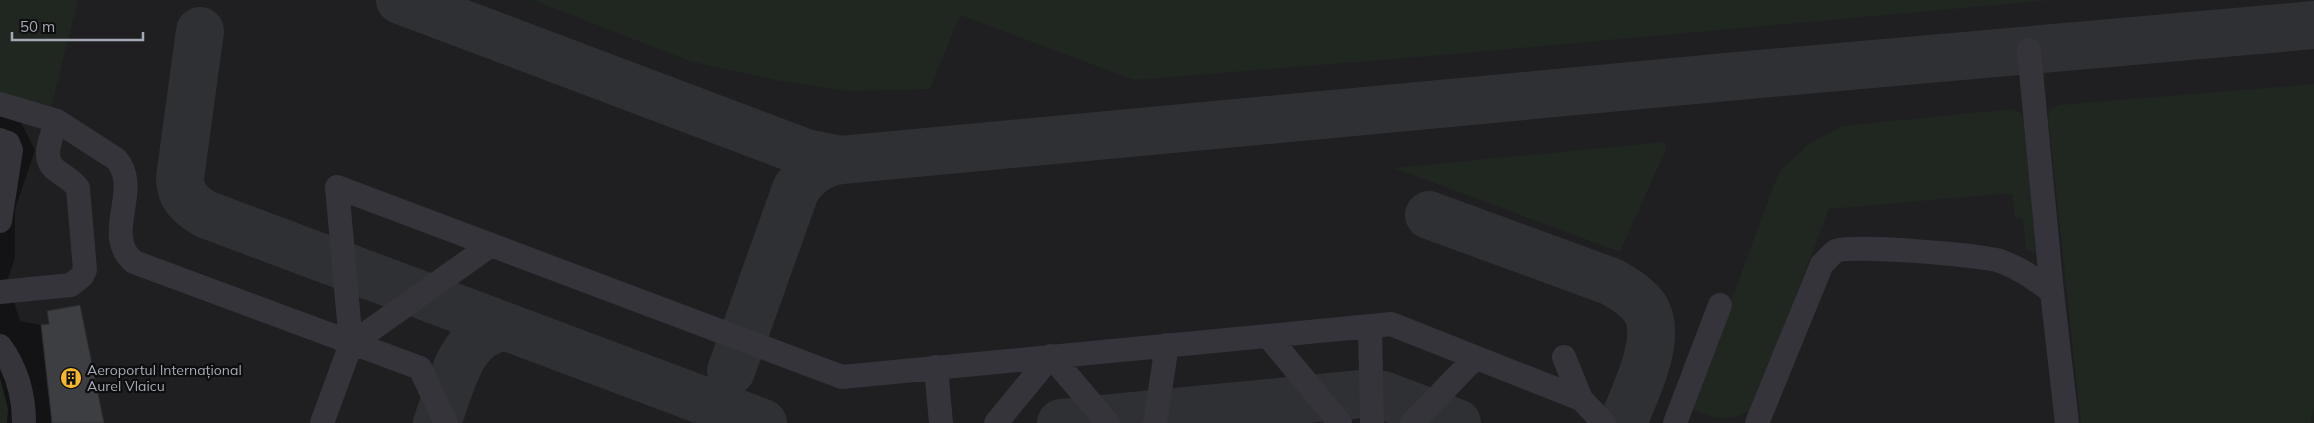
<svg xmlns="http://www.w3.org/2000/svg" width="2314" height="423" font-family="Mulish,sans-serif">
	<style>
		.built { fill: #1f1f22 }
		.green { fill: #1f2720 }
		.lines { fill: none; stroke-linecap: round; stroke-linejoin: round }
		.taxiway { stroke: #2f3034; stroke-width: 48 }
		.building { fill: #3d3e42; stroke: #2d2d31 }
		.minor { stroke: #34343a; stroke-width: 24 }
		.labels { text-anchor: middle; stroke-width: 4.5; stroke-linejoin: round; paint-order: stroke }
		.poi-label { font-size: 14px; fill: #a4a9b5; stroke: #0e0e0f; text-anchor: start }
	</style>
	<rect width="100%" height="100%" fill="#131315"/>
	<!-- built -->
	<path class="built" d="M 0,0 L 2314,0 L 2314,423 L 52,423 L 41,325 L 20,321 L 7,280 L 15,258 L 15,209 L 35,150 L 17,115 Z"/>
	<!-- green -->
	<path class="green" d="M 0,0 L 78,0 L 50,111 L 0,97 Z
		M 533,0 L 2051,0 L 1455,54 L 1134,80 L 960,15 L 930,89 L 848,91 L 781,81 L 692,62 Z
		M 2314,84 L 2314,407 L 2310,423 L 2081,423 L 2048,117 L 2049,111 L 2059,105 Z
		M 2013,109 L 2021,113 L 2025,121 L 2036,254 L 2026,250 L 2023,219 L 2015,218 L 2012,193 L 1829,209 L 1753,408 C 1730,423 1718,420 1691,409 L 1779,172 L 1809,144 L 1842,126 Z
		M 1665,142 L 1666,149 L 1620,252 L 1394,168 Z
		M 0,378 L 8,409 L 7,423 L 0,423 Z"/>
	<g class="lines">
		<!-- taxiway -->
		<path class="taxiway" d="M 400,0 L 806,153 L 841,160 L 1748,75 L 2314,25
			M 200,31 L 180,178 C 180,196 190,205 205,214 L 763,423
			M 1429,215 L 1612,282 C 1624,289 1636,296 1645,308 C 1664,338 1634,394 1623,423
			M 731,371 L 796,189 C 808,172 821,163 841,160
			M 437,423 C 451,387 460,329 507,327
			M 1061,423 L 1371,393 L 1383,395 L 1457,423"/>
	</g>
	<!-- building -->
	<path class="building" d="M 80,305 L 104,423 L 52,423 L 41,325 L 49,324 L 47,311 Z"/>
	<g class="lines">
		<!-- minor -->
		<path class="minor" d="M 2029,50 L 2052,292
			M 0,104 L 57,121
			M 0,140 L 8,143 L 11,150 L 0,221
			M 0,292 L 71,285 L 82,276 L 85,270 L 78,188 C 72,180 64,176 56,170 C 40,158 52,136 57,121 L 116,159 C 143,189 101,235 134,262 L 420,368 L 446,423
			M 1370,326 L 1372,423
			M 1268,336 L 1340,423
			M 351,344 L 491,245
			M 0,346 C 17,369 24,395 24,423
			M 1564,357 L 1581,399
			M 936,367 L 941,423
			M 322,423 L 351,344 L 337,187 L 842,377 L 1391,324 L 1581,399 L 1604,423
			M 996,423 L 1051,356 L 1108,423
			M 1155,423 L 1167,345
			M 1412,423 L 1475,358
			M 1675,423 L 1720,305
			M 1757,423 L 1822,264 C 1826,261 1831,254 1836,251 C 1850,244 1981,255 2000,261 C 2020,268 2035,279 2052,292 L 2067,423"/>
	</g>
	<!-- icons -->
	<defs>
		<g id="building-disc" transform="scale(1.125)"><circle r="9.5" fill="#f6b82a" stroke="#0e0e0f"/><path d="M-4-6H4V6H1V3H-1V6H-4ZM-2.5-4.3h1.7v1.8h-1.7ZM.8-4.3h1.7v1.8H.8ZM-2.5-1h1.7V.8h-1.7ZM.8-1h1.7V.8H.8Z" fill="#111"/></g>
	</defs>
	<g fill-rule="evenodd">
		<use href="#building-disc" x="71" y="378"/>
	</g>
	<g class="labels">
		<!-- poi labels -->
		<g class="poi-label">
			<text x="87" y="375">Aeroportul Internațional<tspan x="87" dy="16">Aurel Vlaicu</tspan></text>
		</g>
	</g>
	<!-- scale -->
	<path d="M12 32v8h131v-8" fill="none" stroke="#a4a9b5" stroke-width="2.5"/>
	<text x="20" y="32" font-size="15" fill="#a4a9b5" stroke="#0e0e0f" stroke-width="4" paint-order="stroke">50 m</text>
</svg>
